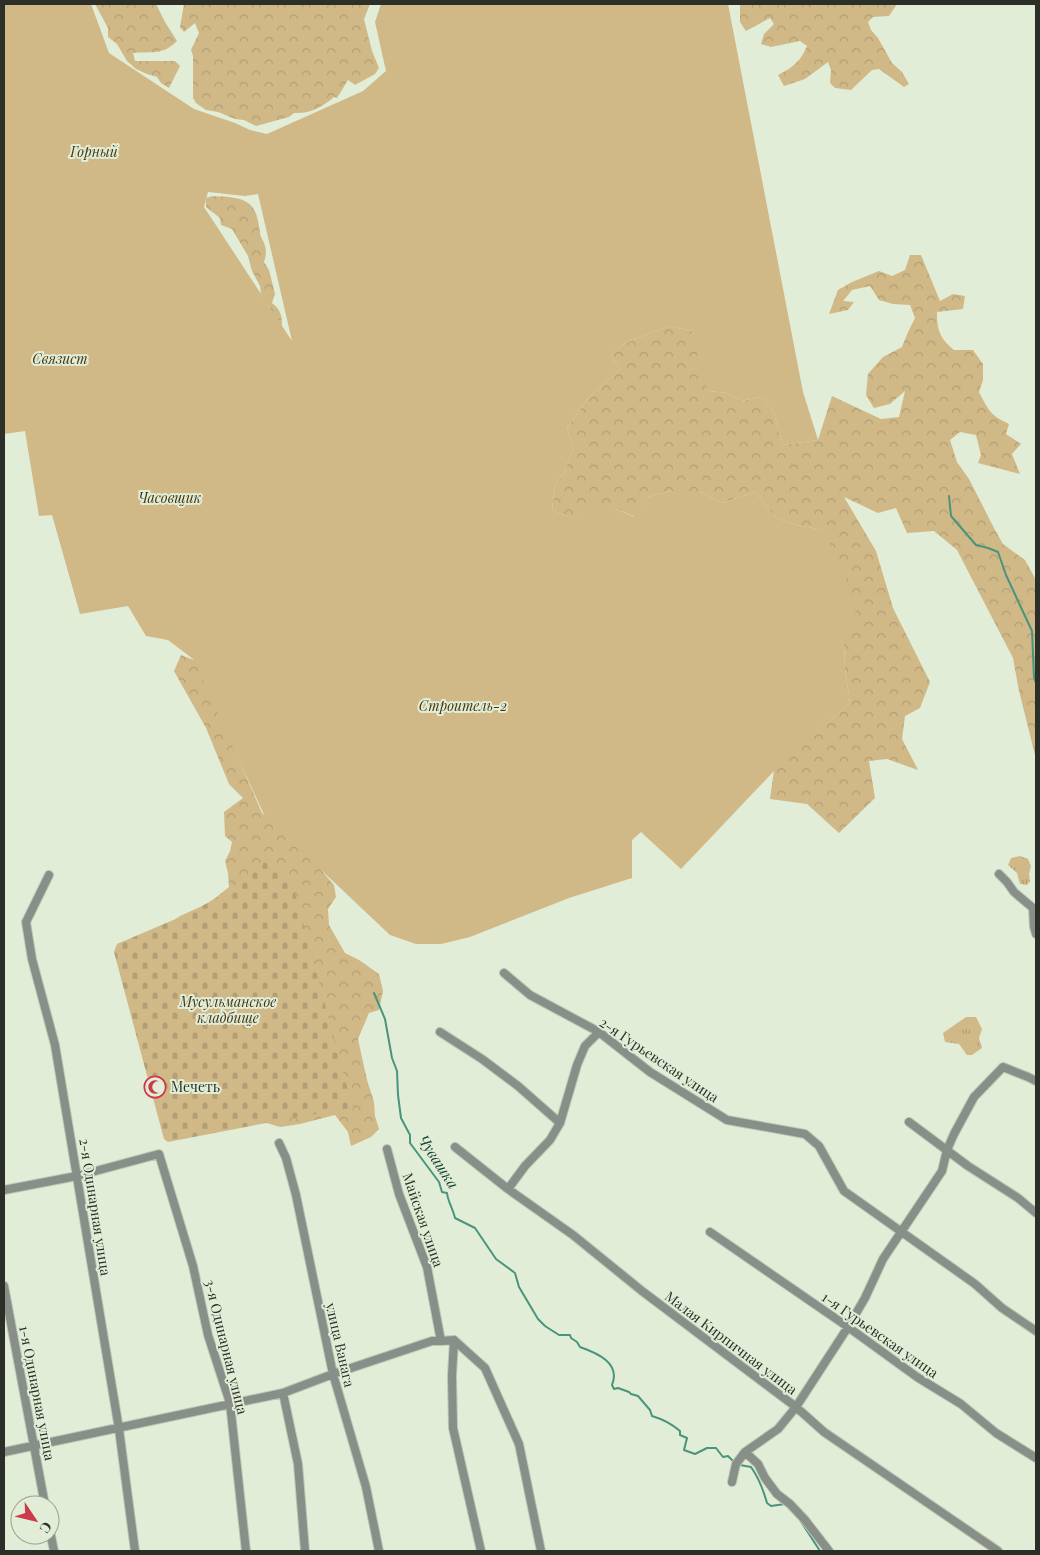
<svg xmlns="http://www.w3.org/2000/svg" width="1040" height="1555" font-family="'Playfair Display',serif">
	<style>
		.grass { fill: url(#grass-tufts) }
		.forest { fill: url(#forest-crowns) }
		.cemetery { fill: url(#cemetery-stones) }
		.garden { fill: #d0b887; fill-rule: evenodd }
		.lines { fill: none; stroke-linecap: round; stroke-linejoin: round }
		.stream { stroke: #49947c; stroke-width: 2 }
		.street-casing { stroke: #bdc7b4; stroke-width: 10 }
		.street { stroke: #878f88; stroke-width: 8 }
		.labels { text-anchor: middle; stroke-width: 4; stroke-linejoin: round; paint-order: stroke }
		.park-label { font-size: 14px; font-style: italic; fill: #453512; stroke: #e2edd7 }
		.street-label { font-size: 14px; fill: #2b2f27; stroke: #e2edd7 }
		.poi-label { font-size: 14px; fill: #2b2f27; stroke: #e2edd7; text-anchor: start }
		.water-label { font-size: 15px; font-style: italic; fill: #103f32; stroke: #e2edd7 }
	</style>
	<defs>
		<pattern id="grass-tufts" width="24" height="20" patternUnits="userSpaceOnUse" patternTransform="scale(1.25)"><rect width="24" height="20" fill="#d0b887"/><path d="M3 7l-1-3M5 7V3M7 7l1-3M15 17l-1-3M17 17v-4M19 17l1-3" fill="none" stroke="#b39e75"/></pattern>
		<pattern id="forest-crowns" width="20" height="18" patternUnits="userSpaceOnUse" patternTransform="scale(1.25)"><rect width="20" height="18" fill="#d0b887"/><path d="M2 6a3 3 0 1 1 6 0M12 15a3 3 0 1 1 6 0" fill="none" stroke="#b39e75"/></pattern>
		<pattern id="cemetery-stones" width="16" height="16" patternUnits="userSpaceOnUse" patternTransform="scale(1.25)"><rect width="16" height="16" fill="#d0b887"/><path d="M2 7V4a2 2 0 0 1 4 0v3zM10 15v-3a2 2 0 0 1 4 0v3z" fill="#b39e75"/></pattern>
	</defs>
	<rect width="100%" height="100%" fill="#e2edd7"/>
	<!-- grass -->
	<path class="grass" d="M 1020,856 L 1028,859 L 1031,866 L 1029,874 L 1030,881 L 1027,885 L 1020,884 L 1017,873 L 1008,865 L 1011,858 Z
		M 966,1017 L 976,1017 L 982,1029 L 979,1038 L 982,1048 L 972,1055 L 967,1055 L 959,1044 L 945,1042 L 943,1033 Z"/>
	<!-- forest -->
	<path class="forest" d="M 95,4 L 156,4 L 165,22 L 177,41 C 162,56 152,51 133,53 L 135,61 L 175,61 L 180,66 L 169,88 L 161,83 L 157,77 L 147,74 L 136,69 L 127,61 L 117,44 L 108,37 L 108,28 Z
		M 184,4 L 370,4 L 364,19 L 372,51 L 379,68 L 375,74 L 355,85 L 348,80 L 337,98 L 334,97 C 322,107 310,114 294,113 L 289,117 L 256,126 L 244,120 L 235,119 L 218,112 L 206,110 L 196,103 L 193,98 L 193,56 L 191,50 L 199,33 L 195,23 L 184,32 L 180,27 Z
		M 740,4 L 897,4 L 889,16 L 873,17 L 868,22 L 871,30 L 878,38 L 892,63 L 902,72 L 909,84 L 904,87 L 879,69 L 872,70 L 851,90 L 835,88 L 830,83 L 831,70 L 828,62 L 805,79 L 784,86 L 778,75 C 792,68 801,61 807,46 L 800,41 L 771,47 L 761,44 L 764,34 L 774,24 L 770,18 L 746,31 L 740,22 Z
		M 213,196 C 218,197 224,196 229,197 C 254,200 257,210 260,233 C 260,236 263,240 264,243 C 267,250 266,256 264,262 L 269,270 L 275,294 L 272,303 C 280,309 282,315 282,325 L 278,327 L 272,315 L 270,307 L 266,303 L 261,294 L 260,286 L 252,271 L 248,256 L 232,229 L 221,225 L 220,218 L 206,207 L 206,198 Z
		M 910,255 L 921,255 L 940,301 L 953,294 L 965,296 L 963,309 L 937,312 C 937,331 940,338 954,350 L 973,350 L 983,364 L 983,380 L 979,392 C 989,411 990,415 1009,424 L 1006,434 L 1021,444 L 1012,454 L 1020,474 L 978,463 L 981,455 L 976,435 L 960,432 L 950,440 L 957,462 L 969,479 L 995,530 L 1003,544 L 1025,560 L 1036,580 L 1036,759 L 1019,691 L 1013,658 L 957,550 L 934,531 L 907,533 L 896,508 L 878,513 L 844,497 L 876,551 L 893,608 L 930,682 L 920,708 L 905,716 L 902,739 L 918,770 L 887,759 L 869,761 L 875,798 L 839,833 L 807,804 L 770,799 L 774,770 L 850,703 L 845,669 L 844,644 L 823,530 L 797,525 L 776,518 L 755,492 L 722,503 L 699,491 L 672,491 L 647,497 L 635,517 C 603,503 603,502 571,518 L 552,510 L 555,486 L 565,471 L 573,447 L 567,428 L 586,401 L 620,369 L 611,355 L 625,343 L 669,326 L 693,331 L 709,391 L 728,393 L 741,401 L 762,397 L 774,413 L 783,445 L 818,440 L 832,396 L 881,419 L 899,417 L 905,391 L 890,404 L 874,408 L 866,395 L 868,374 L 883,357 L 902,347 L 908,332 L 915,318 L 910,305 L 893,304 L 879,300 L 870,286 L 852,290 L 843,301 L 854,302 L 848,310 L 829,314 L 838,290 L 852,282 L 879,271 L 892,276 L 905,270 Z
		M 181,655 L 199,662 L 227,732 L 262,813 L 316,864 L 334,885 L 336,897 L 328,909 L 329,925 L 345,953 L 359,960 L 379,974 L 383,991 L 379,1010 L 369,1013 L 358,1039 L 367,1080 L 374,1102 L 375,1116 L 379,1129 L 371,1137 L 351,1146 L 348,1132 L 335,1115 L 300,1124 L 280,1127 L 257,1120 L 122,946 L 134,937 L 149,936 L 166,927 L 180,916 L 209,903 L 229,887 L 228,873 L 225,861 L 230,851 L 232,842 L 225,836 L 224,812 L 243,798 L 229,784 L 206,728 L 174,671 Z"/>
	<!-- cemetery -->
	<path class="cemetery" d="M 265,862 L 294,889 L 353,1109 L 307,1115 L 168,1142 L 164,1139 L 114,952 L 117,944 L 192,912 L 238,885 Z"/>
	<!-- garden -->
	<path class="garden" d="M 4,4 L 91,4 L 109,53 L 194,109 L 235,123 L 250,130 L 267,134 L 363,91 L 386,71 L 375,22 L 381,4 L 728,4 L 803,392 L 818,440 L 783,445 L 774,413 L 762,397 L 741,401 L 728,393 L 709,391 L 700,376 L 696,346 L 693,331 L 669,326 L 625,343 L 611,355 L 620,369 L 586,401 L 567,428 L 573,447 L 565,471 L 555,486 L 552,510 L 571,518 L 592,507 L 607,505 L 634,517 L 647,497 L 672,491 L 699,491 L 722,503 L 755,492 L 776,518 L 797,525 L 823,530 L 845,575 L 859,624 L 844,644 L 845,669 L 850,703 L 774,771 L 681,869 L 641,832 L 632,840 L 632,878 L 569,898 L 470,937 L 441,944 L 416,944 L 390,935 L 265,817 L 193,659 L 168,640 L 146,636 L 128,606 L 80,614 L 52,515 L 39,516 L 25,431 L 4,434 ZM 208,192 L 245,196 L 258,194 L 292,341 L 204,207 Z"/>
	<g class="lines">
		<!-- stream -->
		<path class="stream" d="M 949,496 L 951,516 L 976,545 L 988,548 L 998,552 L 1006,575 L 1032,631 L 1034,677 L 1036,683
			M 374,993 L 385,1019 L 392,1058 L 397,1071 L 398,1095 L 401,1118 L 410,1135 L 410,1143 L 439,1182 L 442,1192 L 447,1193 C 448,1202 453,1209 455,1218 L 475,1228 L 496,1259 L 515,1273 L 519,1287 L 538,1319 L 545,1326 L 559,1335 L 570,1335 L 571,1338 L 577,1342 L 580,1347 C 597,1353 621,1363 612,1385 L 614,1389 L 618,1388 L 629,1392 L 631,1394 L 638,1396 L 650,1410 L 652,1416 C 662,1419 672,1424 680,1431 L 680,1435 L 687,1438 L 684,1450 L 695,1454 L 707,1448 L 716,1448 L 723,1457 L 728,1456 L 734,1462
			M 740,1465 L 751,1467 C 758,1477 764,1492 767,1503 L 771,1506 L 785,1504
			M 798,1517 L 820,1551"/>
		<!-- street casing -->
		<g class="street-casing">
			<path id="street" d="M 999,874 L 1007,882 L 1014,892 L 1033,908 L 1034,927 L 1036,934
				M 49,875 L 26,922 L 32,959 L 55,1045 L 119,1429 L 135,1551
				M 504,973 L 530,995 L 599,1032 L 650,1072 L 727,1120 L 805,1134 L 819,1146 L 844,1191 L 975,1284 L 1002,1308 L 1036,1331
				M 440,1032 L 482,1059 L 518,1086 L 560,1123
				M 909,1122 L 968,1166 L 1018,1198 L 1036,1213
				M 279,1143 L 286,1158 L 296,1195 L 333,1374 L 366,1487 L 379,1551
				M 455,1147 L 508,1189 L 573,1235 L 642,1291 L 796,1407 L 824,1432 L 998,1551
				M 387,1149 L 399,1194 L 427,1267 L 441,1341 L 454,1340 L 452,1376 L 453,1428 L 481,1551
				M 508,1189 L 525,1166 L 550,1140 L 560,1123 L 577,1065 L 585,1046 L 599,1032
				M 4,1190 L 77,1176 L 159,1154 L 193,1266 L 208,1335 L 230,1403 L 246,1551
				M 710,1232 L 848,1327 L 917,1377 L 961,1404 L 996,1433 L 1036,1458
				M 4,1286 L 45,1505
				M 454,1340 L 485,1368 L 519,1444 L 541,1551
				M 283,1393 L 298,1464 L 305,1551
				M 4,1452 L 283,1393 L 333,1374 L 432,1341 L 441,1341
				M 745,1452 L 758,1464 L 765,1478 L 777,1494 L 790,1504 L 805,1520 L 829,1551
				M 732,1482 L 736,1464 L 745,1452 L 778,1429 L 796,1407 L 848,1327 L 865,1298 L 883,1259 L 942,1171 L 947,1150 L 954,1134 L 974,1097 L 1003,1067 L 1028,1077 L 1036,1081
				M 50,1531 L 54,1551"/>
		</g>
		<!-- street -->
		<use href="#street" class="street"/>
	</g>
	<!-- icons -->
	<defs>
		<g id="mosque-ring" transform="scale(1.125)"><circle r="9.5" fill="#e2edd7" stroke="#cb3b49" stroke-width="1.5"/><path d="M3.5-4.9A6 6 0 1 0 3.5 4.9A5 5 0 1 1 3.5-4.9Z" fill="#cb3b49"/></g>
	</defs>
	<g fill-rule="evenodd">
		<use href="#mosque-ring" x="155" y="1087"/>
	</g>
	<g class="labels">
		<!-- park labels -->
		<g class="park-label">
			<text x="94" y="157">Горный</text>
			<text x="60" y="364">Связист</text>
			<text x="170" y="503">Часовщик</text>
			<text x="463" y="711">Строитель-2</text>
			<text x="228" y="1007">Мусульманское<tspan x="228" dy="16">кладбище</tspan></text>
		</g>
		<!-- street labels -->
		<g class="street-label">
			<text transform="translate(659 1060) rotate(34)" y="5">2-я Гурьевская улица</text>
			<text transform="translate(95 1207) rotate(81)" y="5">2-я Одинарная улица</text>
			<text transform="translate(423 1220) rotate(71)" y="5">Майская улица</text>
			<text transform="translate(880 1335) rotate(35)" y="5">1-я Гурьевская улица</text>
			<text transform="translate(731 1343) rotate(37)" y="5">Малая Кирпичная улица</text>
			<text transform="translate(340 1345) rotate(77)" y="5">улица Ванага</text>
			<text transform="translate(226 1347) rotate(76)" y="5">3-я Одинарная улица</text>
			<text transform="translate(37 1393) rotate(79)" y="5">1-я Одинарная улица</text>
		</g>
		<!-- poi labels -->
		<g class="poi-label">
			<text x="171" y="1092">Мечеть</text>
		</g>
		<!-- water labels -->
		<g class="water-label">
			<text transform="translate(438 1162) rotate(57)" y="5">Чувашка</text>
		</g>
	</g>
	<!-- border -->
	<rect width="1040" height="1555" fill="none" stroke="#2b2f27" stroke-width="10"/>
	<!-- north arrow -->
	<g transform="translate(35 1520) rotate(125)"><circle r="24" fill="#e2edd7" stroke="#99a191"/>
	<path d="M0-4L9 19L0 12L-9 19Z" fill="#cb3b49"/>
	<text y="-8" font-size="14" font-weight="bold" text-anchor="middle" fill="#2b2f27">С</text>
	</g>
</svg>
